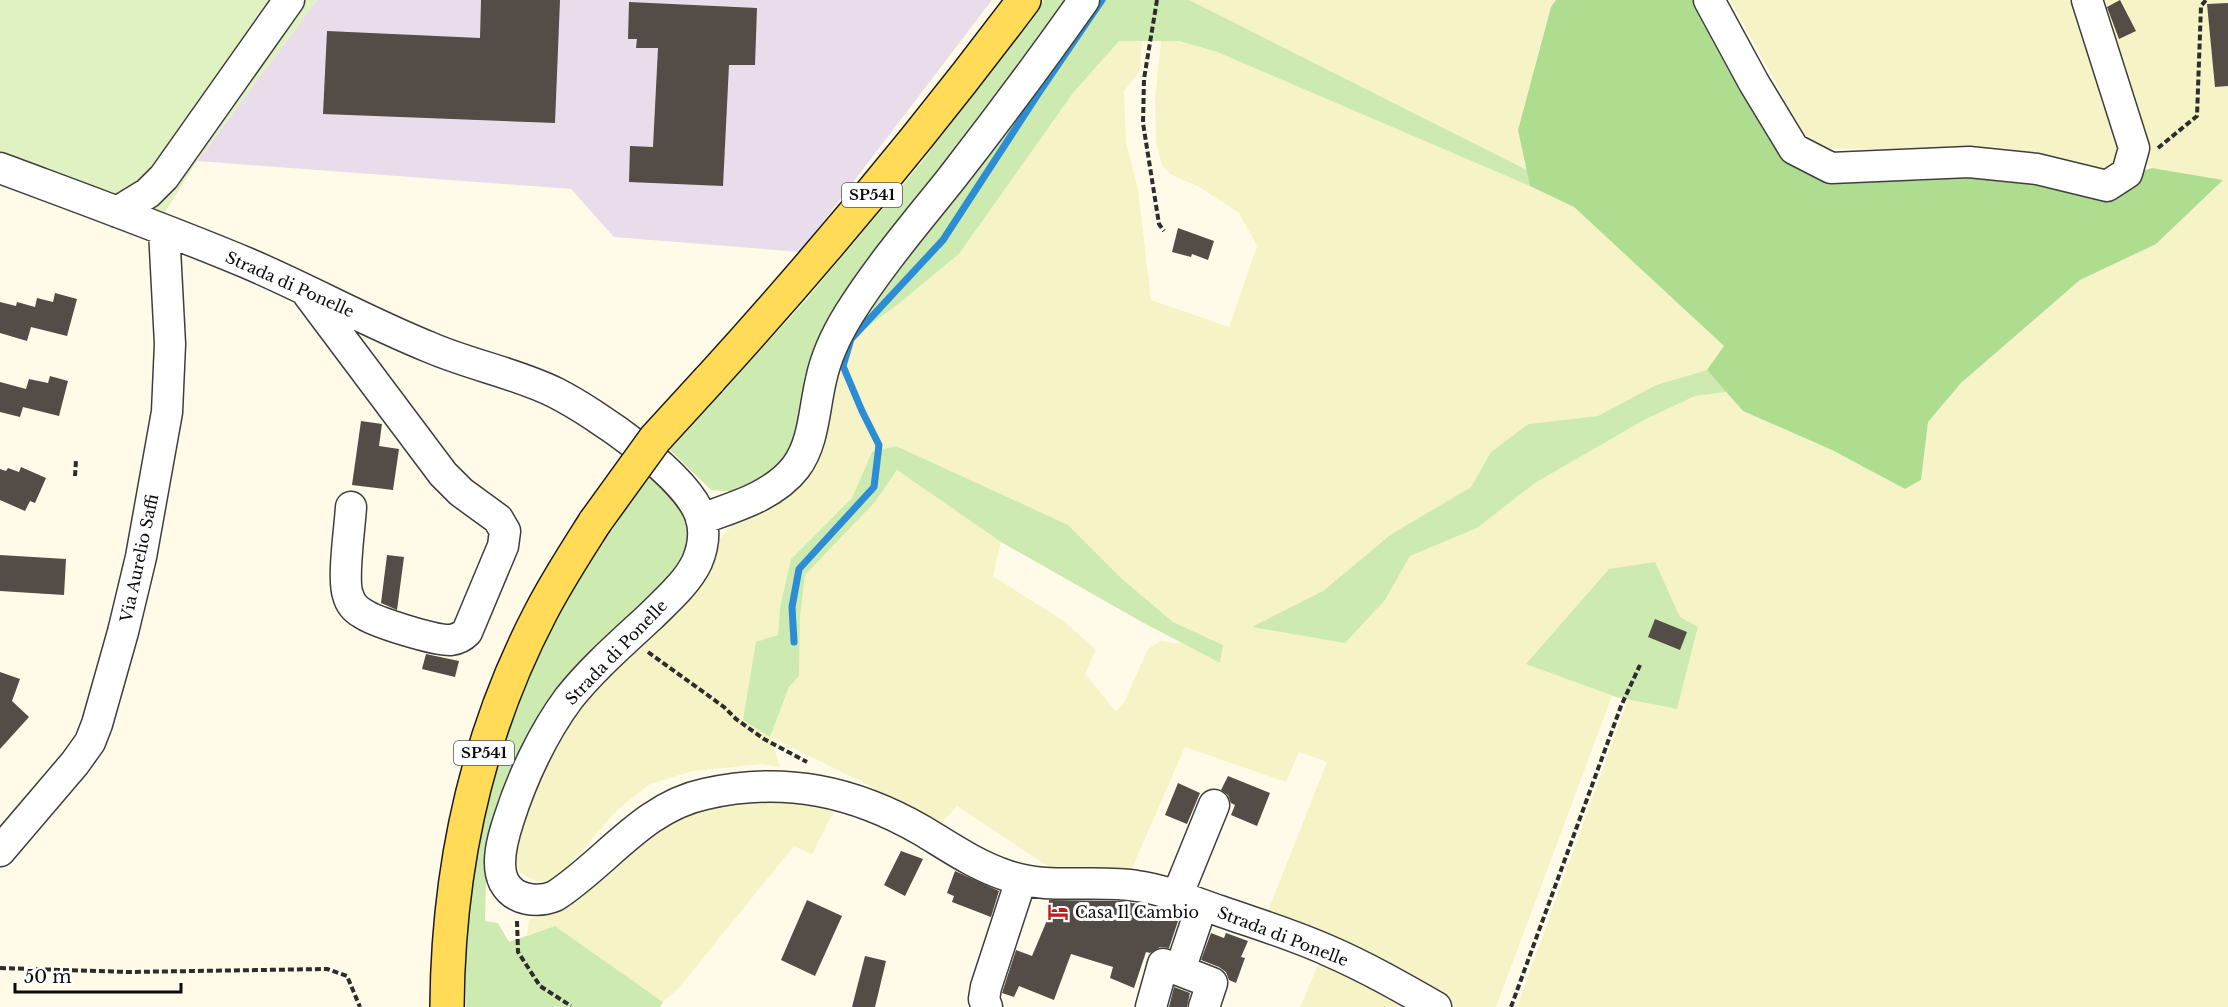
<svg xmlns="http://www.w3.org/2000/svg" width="2228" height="1007" font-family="'Libre Baskerville',serif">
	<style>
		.industrial { fill: #eaddeb }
		.farmland { fill: #f6f4c7; fill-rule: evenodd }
		.green { fill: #cdebb0 }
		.forest { fill: #afdd8f }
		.pitch { fill: #e0f2c2 }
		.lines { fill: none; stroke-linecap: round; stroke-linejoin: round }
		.stream { stroke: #2c8dd5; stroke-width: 7 }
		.building { fill: #544c46 }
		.minor-casing { stroke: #3e3e3e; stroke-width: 33 }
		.major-casing { stroke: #1c1c1c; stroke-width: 36 }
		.path { stroke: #2d2d2d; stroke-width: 4; stroke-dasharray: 6 3; stroke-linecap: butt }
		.minor { stroke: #fff; stroke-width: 30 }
		.major { stroke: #ffdb58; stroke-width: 33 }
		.major-bridge-casing { stroke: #1c1c1c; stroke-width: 36; stroke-linecap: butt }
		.major-bridge { stroke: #ffdb58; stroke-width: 33 }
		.labels { text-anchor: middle; stroke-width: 6; stroke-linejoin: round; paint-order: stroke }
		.shield { fill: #fff; stroke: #545454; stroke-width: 1.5 }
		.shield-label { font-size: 15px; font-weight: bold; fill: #0b0b0b }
		.street-label { font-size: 16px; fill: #0b0b0b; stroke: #fff }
		.poi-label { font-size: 16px; fill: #0b0b0b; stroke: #fff; text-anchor: start }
	</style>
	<rect width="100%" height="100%" fill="#fffbe8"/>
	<!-- industrial -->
	<path class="industrial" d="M 317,0 L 992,0 L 800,252 L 614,237 L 571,189 L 197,161 Z"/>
	<!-- farmland -->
	<path class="farmland" d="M 1189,0 L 1556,0 L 1551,7 L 1518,130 L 1527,170 Z
		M 1730,0 L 2228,0 L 2228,1007 L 1517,1007 L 1628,699 L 1677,709 L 1698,628 L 1526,663 L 1612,696 L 1496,1007 L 1453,1007 L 1328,939 L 1267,913 L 1327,762 L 1299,752 L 1286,782 L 1185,747 L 1129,875 L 1054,870 L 957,806 L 937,828 L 874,788 L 771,737 L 780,767 L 762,764 L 693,771 L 650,784 L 617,810 L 563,872 L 552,880 L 540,882 L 527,877 L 520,872 L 516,864 L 516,857 L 520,828 L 534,782 L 564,730 L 597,689 L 688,597 L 715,544 L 733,524 L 779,497 L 825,400 L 853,326 L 858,335 L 902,301 L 959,254 L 1073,93 L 1119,41 L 1142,41 L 1140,71 L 1124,91 L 1126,142 L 1138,189 L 1151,300 L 1229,327 L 1257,246 L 1239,213 L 1199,187 L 1170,174 L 1162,165 L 1156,142 L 1155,99 L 1161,41 L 1179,41 L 1217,52 L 1530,186 L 1574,207 L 1724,346 L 1707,370 L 1656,385 L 1598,416 L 1528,424 L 1491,452 L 1471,487 L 1390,535 L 1323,591 L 1253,627 L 1385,600 L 1410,556 L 1477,528 L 1535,483 L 1644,420 L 1695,396 L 1727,392 L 1743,411 L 1832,450 L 1905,489 L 1921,480 L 1928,422 L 1961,383 L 2080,280 L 2156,243 L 2223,180 L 2152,168 L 2124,145 L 2121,162 L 2097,172 L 1972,151 L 1812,148 ZM 872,452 L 1121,578 L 1173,622 L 1223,645 L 1220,663 L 1184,644 L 1160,641 L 1148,649 L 1125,700 L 1116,712 L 1085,674 L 1096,650 L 1065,622 L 993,576 L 1001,542 L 897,470 L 875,502 L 805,575 L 800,617 L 799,676 L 789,687 L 770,737 L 780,607 L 791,559 L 852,498 Z
		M 792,802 L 837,805 L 812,854 L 794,846 L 678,989 L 663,1002 L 555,926 L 527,935 L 529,919 L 554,913 L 591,888 L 676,816 L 725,805 Z
		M 1320,961 L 1400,1004 L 1401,1007 L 1300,1007 Z"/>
	<!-- green -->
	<path class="green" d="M 1044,0 L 1068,0 L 823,330 L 805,381 L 797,436 L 772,473 L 736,492 L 711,490 L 670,450 L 804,302 L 921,163 Z
		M 1105,0 L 1189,0 L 1527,170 L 1530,186 L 1217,52 L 1179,41 L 1119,41 L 1073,93 L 959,254 L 902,301 L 857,335 L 853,326 L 922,234 L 1088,24 Z
		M 1707,370 L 1727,392 L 1695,396 L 1644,420 L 1535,483 L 1477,528 L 1410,556 L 1385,600 L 1345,643 L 1252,627 L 1323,591 L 1390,535 L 1471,487 L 1491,452 L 1528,424 L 1598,416 L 1656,385 Z
		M 896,446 L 1068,525 L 1121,578 L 1173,622 L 1223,645 L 1220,663 L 1142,622 L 1001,542 L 897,470 L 875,502 L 805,575 L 800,617 L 799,676 L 789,687 L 770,737 L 743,720 L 756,642 L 778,635 L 780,607 L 791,559 L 852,498 L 872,452 Z
		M 649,475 C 664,489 689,508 691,531 C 692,547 676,565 669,578 L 499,802 L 487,842 L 485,921 L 498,923 L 509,942 L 555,926 L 663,1002 L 660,1007 L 466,1007 C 463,875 491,741 554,625 C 582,573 615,524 649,475 Z
		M 1655,562 L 1680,617 L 1698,627 L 1677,709 L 1616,697 L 1526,664 L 1609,569 Z"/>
	<!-- forest -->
	<path class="forest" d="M 1556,0 L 1701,0 L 1738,74 L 1841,180 L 1918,181 L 1982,176 L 2077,190 L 2152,168 L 2223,180 L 2156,244 L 2080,280 L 1961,383 L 1928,422 L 1921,480 L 1905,489 L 1832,450 L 1743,411 L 1707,370 L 1724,346 L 1574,207 L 1530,186 L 1518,130 L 1551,7 Z"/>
	<!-- pitch -->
	<path class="pitch" d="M 0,0 L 317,0 L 197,161 L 165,212 L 87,187 L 0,155 Z"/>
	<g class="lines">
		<!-- stream -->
		<path class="stream" d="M 794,642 L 792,607 L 799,569 L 874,487 L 879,445 L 862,411 L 843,366 L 851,339 L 943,240 L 1038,94 L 1102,0"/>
	</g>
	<!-- building -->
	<path class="building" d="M 481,0 L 560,0 L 555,123 L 323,114 L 327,31 L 480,38 Z
		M 2120,0 L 2136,31 L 2119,39 L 2107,7 Z
		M 629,2 L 757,8 L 755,65 L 729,65 L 723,186 L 629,182 L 630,146 L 653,147 L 658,48 L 636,48 L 637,39 L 628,39 Z
		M 2228,3 L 2228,86 L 2215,87 L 2207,4 Z
		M 1178,228 L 1214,241 L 1208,260 L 1192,254 L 1191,257 L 1172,252 Z
		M 55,293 L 77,299 L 67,336 L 31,327 L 27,341 L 0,333 L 0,302 L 16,306 L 17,302 L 35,307 L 37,298 L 53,302 Z
		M 50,376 L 68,381 L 59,416 L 23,407 L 20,417 L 0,412 L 0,382 L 26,389 L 29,379 L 48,383 Z
		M 361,421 L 382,424 L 379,446 L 399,449 L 393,490 L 352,485 Z
		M 21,467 L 46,478 L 35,503 L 30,501 L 25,511 L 0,500 L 0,469 L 6,471 L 8,468 L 19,472 Z
		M 0,555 L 66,559 L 64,595 L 0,591 Z
		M 387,555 L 404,557 L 397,610 L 381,603 Z
		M 1655,619 L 1687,632 L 1680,650 L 1648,637 Z
		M 426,654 L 459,661 L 455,677 L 422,669 Z
		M 0,672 L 20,679 L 12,701 L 29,717 L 0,749 Z
		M 1228,776 L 1270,793 L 1257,826 L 1231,815 L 1235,805 L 1231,803 L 1228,795 L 1221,790 Z
		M 1178,783 L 1200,793 L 1187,824 L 1165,815 Z
		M 901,851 L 923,859 L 905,896 L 884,885 Z
		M 955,871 L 999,891 L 991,917 L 952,902 L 954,896 L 947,893 Z
		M 807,900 L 842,916 L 815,976 L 781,960 Z
		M 1049,900 L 1120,901 L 1144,905 L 1180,915 L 1169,948 L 1160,947 L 1150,953 L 1146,952 L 1134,988 L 1110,978 L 1113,967 L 1071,954 L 1054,1000 L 1019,986 L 1014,997 L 1002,993 L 1016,950 L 1032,956 L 1048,918 Z
		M 1211,933 L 1224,938 L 1226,933 L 1248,941 L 1241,957 L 1245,958 L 1236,983 L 1229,980 L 1226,972 L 1219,967 L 1201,960 Z
		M 865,956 L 886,961 L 875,1007 L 852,1007 Z
		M 1174,987 L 1190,993 L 1187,1007 L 1169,1007 Z"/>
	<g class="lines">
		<!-- minor casing -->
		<g class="minor-casing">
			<path id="minor" d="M 1709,0 L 1754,83 L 1794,149 L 1831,168 L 1969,162 L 2037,169 L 2107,186 L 2127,173 L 2134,148 L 2087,0
				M 0,168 C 83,199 166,229 247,263 C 308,289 367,322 429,347 C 470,365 516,373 556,393 C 595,413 689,476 701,518 C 705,532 703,548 697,562 C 687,583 667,600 651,616 C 623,642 593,668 569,698 C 543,733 522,778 509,819 C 503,837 495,864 504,882 C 514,901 538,903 555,896 C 606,863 643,807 705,794 C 784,776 854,791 923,831 C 951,848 977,866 1008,876 C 1049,890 1095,879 1137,886 C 1166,890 1193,902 1220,911 C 1257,924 1294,935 1329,951 C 1366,967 1401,987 1436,1007
				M 117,212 L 148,193 L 164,177 L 289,0
				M 308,294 L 443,474 L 461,492 L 498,519 L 505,531 L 503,546 L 467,632 C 462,637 458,639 451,640 C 436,641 374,622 362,613 C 355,609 350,603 348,595 C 342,580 350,526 351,507
				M 701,519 C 734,507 774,496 796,467 C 814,443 814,409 821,380 C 826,356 836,335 849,314 C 879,266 916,223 951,179 C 997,120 1041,61 1084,0
				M 0,851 L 75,763 L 90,742 L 97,724 L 123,632 L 141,557 L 167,412 L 170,344 L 164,230
				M 1177,896 L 1214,805
				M 1180,970 L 1202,905
				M 987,1007 L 984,999 L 986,987 L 1021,880
				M 1151,1007 L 1163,964 L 1212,983 L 1204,1007"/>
		</g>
		<!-- major casing -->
		<g class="major-casing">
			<path id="major" d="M 709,380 C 820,258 925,132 1024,0
				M 447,1007 C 448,868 476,736 541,612 C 557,581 576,552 595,522"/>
		</g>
		<!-- path -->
		<path class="path" d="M 1157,0 L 1144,79 L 1143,123 L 1159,224 L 1164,231
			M 2158,148 L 2197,116 L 2201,6 L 2206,0
			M 75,476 L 76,460
			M 648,652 L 724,707 L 736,719 L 764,739 L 807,762
			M 517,921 L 518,952 L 540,986 L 571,1006
			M 0,968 L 128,972 L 327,969 L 347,976 L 360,1007
			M 1511,1007 L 1621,706 L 1640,665"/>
		<!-- minor -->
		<use href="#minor" class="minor"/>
		<!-- major -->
		<use href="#major" class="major"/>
		<!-- major-bridge casing -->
		<g class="major-bridge-casing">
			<path id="major-bridge" d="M 595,522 L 655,439 L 709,380"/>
		</g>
		<!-- major-bridge -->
		<use href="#major-bridge" class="major-bridge"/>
	</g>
	<!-- icons -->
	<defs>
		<g id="hotel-bare" transform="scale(1.62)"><path d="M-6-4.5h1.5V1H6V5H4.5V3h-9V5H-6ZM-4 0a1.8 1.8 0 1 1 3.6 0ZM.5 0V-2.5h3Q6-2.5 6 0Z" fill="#c21b1e" stroke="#fff" stroke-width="2.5" paint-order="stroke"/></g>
	</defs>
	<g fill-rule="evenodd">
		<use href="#hotel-bare" x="1058" y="912"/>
	</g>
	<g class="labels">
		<!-- shield labels -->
		<g class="shield">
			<rect x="842" y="183" width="60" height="24" rx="4.5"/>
			<rect x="454" y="741" width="60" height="24" rx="4.5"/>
		</g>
		<g class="shield-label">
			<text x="872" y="200">SP541</text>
			<text x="484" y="758">SP541</text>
		</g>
		<!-- street labels -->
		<g class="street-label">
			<text transform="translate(290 284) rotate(24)" y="6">Strada di Ponelle</text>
			<text transform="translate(139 558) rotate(-78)" y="6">Via Aurelio Saffi</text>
			<text transform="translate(616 652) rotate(-46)" y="6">Strada di Ponelle</text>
			<text transform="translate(1283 936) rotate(21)" y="6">Strada di Ponelle</text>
		</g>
		<!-- poi labels -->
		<g class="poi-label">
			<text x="1075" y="918">Casa Il Cambio</text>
		</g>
	</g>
	<!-- scale -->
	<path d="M15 983v9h166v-9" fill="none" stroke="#0b0b0b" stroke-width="3"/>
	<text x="24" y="983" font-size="18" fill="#0b0b0b" stroke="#ffffff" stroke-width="4.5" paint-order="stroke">50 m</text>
</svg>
